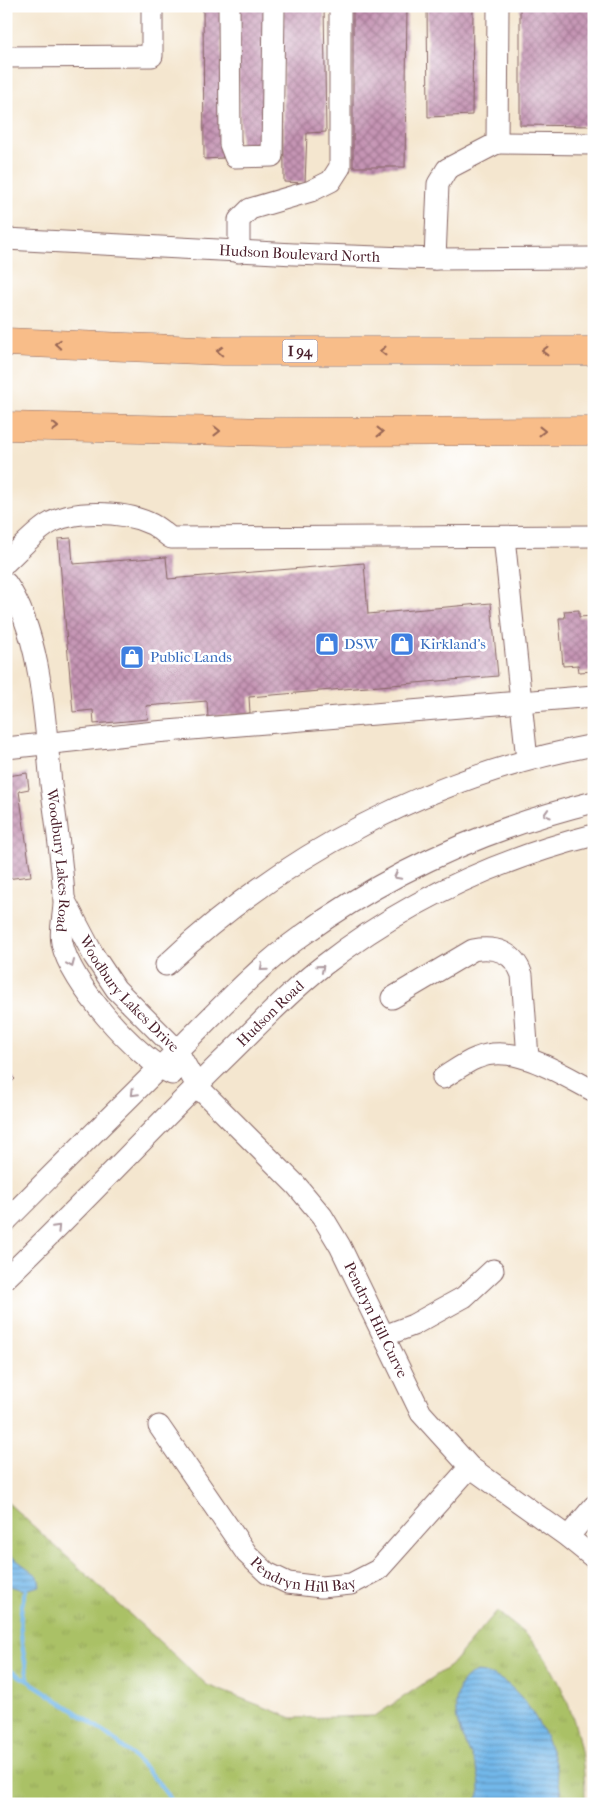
<svg xmlns="http://www.w3.org/2000/svg" width="600" height="1810" font-family="'IM FELL French Canon',serif">
	<style>
		.grass { fill: url(#grass-tufts); stroke: #7a7048 }
		.water { fill: url(#water-rules); stroke: #5e6b8a }
		.lines { fill: none; stroke-linecap: round; stroke-linejoin: round }
		.stream { stroke: #72b7e9; stroke-width: 4.5 }
		.building { fill: url(#building-cross-hatch) }
		.minor-casing { stroke: #866564; stroke-width: 23 }
		.highway-casing { stroke: #866564; stroke-width: 29 }
		.minor { stroke: #fff; stroke-width: 21 }
		.highway { stroke: #f8bd89; stroke-width: 28 }
		.oneway { stroke: #986655 }
		.oneway2 { stroke: #ae9aa0 }
		.labels { text-anchor: middle; stroke-width: 5; stroke-linejoin: round; paint-order: stroke }
		.shield { fill: #fff; stroke: #80626b; stroke-width: 1 }
		.shield-label { font-size: 14px; font-weight: bold; fill: #4a1f2b }
		.street-label { font-size: 15px; fill: #4a1f2b; stroke: #fff }
		.shop-label { font-size: 15px; fill: #366cbe; stroke: #fff; text-anchor: start }
	</style>
	<defs>
		<pattern id="grass-tufts" width="24" height="20" patternUnits="userSpaceOnUse" patternTransform="scale(1.25)"><rect width="24" height="20" fill="#aac166"/><path d="M3 7l-1-3M5 7V3M7 7l1-3M15 17l-1-3M17 17v-4M19 17l1-3" fill="none" stroke="#94a559"/></pattern>
		<pattern id="water-rules" width="6" height="5" patternUnits="userSpaceOnUse" patternTransform="scale(1.25)"><rect width="6" height="5" fill="#72b7e9"/><path d="M0 2.5h6" fill="none" stroke="#6094bd"/></pattern>
		<pattern id="building-cross-hatch" width="8" height="8" patternUnits="userSpaceOnUse" patternTransform="scale(1.25)"><rect width="8" height="8" fill="#c594b4"/><path d="M0 0l8 8M0 8l8-8" fill="none" stroke="#a27893"/></pattern>
	</defs>
	<rect width="100%" height="100%" fill="#fff"/>
	<filter id="ink" filterUnits="userSpaceOnUse"><feTurbulence type="fractalNoise" baseFrequency=".02" numOctaves="2"/><feDisplacementMap in="SourceGraphic" scale="10" xChannelSelector="R" yChannelSelector="G"/><feConvolveMatrix kernelMatrix="1 2 1 2 8 2 1 2 1" color-interpolation-filters="sRGB"/></filter>
	<filter id="wash" filterUnits="userSpaceOnUse"><feTurbulence type="fractalNoise" baseFrequency=".0096" numOctaves="4" result="noise"/><feDisplacementMap in="SourceGraphic" scale="20" xChannelSelector="R" yChannelSelector="G"/><feGaussianBlur stdDeviation="1.12" result="paint"/><feColorMatrix in="noise" values="0 0 0 0 0 0 0 0 0 0 0 0 0 0 0 0 0 1.4 0 .05"/><feComposite in="paint" operator="in"/></filter>
	<g filter="url(#wash)">
		<rect width="100%" height="100%" fill="#f4e6cf"/>
		<!-- grass -->
		<path class="grass" d="M 6,1501 L 207,1685 L 292,1718 L 375,1716 L 450,1666 L 497,1611 C 510,1623 529,1635 539,1649 C 571,1694 586,1749 585,1804 L 12,1804 L 6,1798 Z"/>
		<!-- water -->
		<path class="water" d="M 6,1552 L 38,1576 L 40,1586 L 24,1590 L 6,1585 Z
			M 477,1672 C 514,1674 539,1719 551,1750 C 557,1767 559,1786 563,1804 L 475,1804 C 476,1799 480,1794 480,1789 C 480,1754 447,1732 458,1693 C 461,1681 465,1676 477,1672 Z"/>
		<g class="lines">
			<!-- stream -->
			<path class="stream" d="M 26,1590 C 15,1619 23,1649 28,1679
				M 6,1669 C 26,1678 41,1689 59,1701 C 104,1730 143,1758 174,1804"/>
		</g>
		<g id="blocks">
			<!-- building -->
			<path class="building" d="M 203,6 L 221,6 L 223,158 L 204,159 Z
				M 236,6 L 266,6 L 267,147 L 241,147 Z
				M 283,6 L 324,6 L 326,132 L 307,133 L 305,183 L 284,182 Z
				M 353,6 L 407,6 L 405,167 L 353,167 Z
				M 427,6 L 473,6 L 472,115 L 428,117 Z
				M 520,6 L 594,6 L 594,126 L 520,125 Z
				M 71,538 L 73,564 L 166,557 L 168,579 L 364,563 L 368,614 L 491,603 L 498,676 L 249,697 L 250,713 L 208,717 L 207,701 L 146,706 L 148,719 L 94,724 L 93,710 L 73,712 L 58,539 Z
				M 579,610 L 579,617 L 594,616 L 594,671 L 579,672 L 578,665 L 563,666 L 559,618 L 565,618 L 564,611 Z
				M 27,773 L 29,789 L 19,791 L 31,876 L 6,879 L 6,784 L 9,783 L 8,776 Z
				M 6,1071 L 15,1079 L 6,1088 Z"/>
		</g>
	</g>
	<g filter="url(#ink)">
		<use href="#blocks" fill-opacity="0" stroke="#866564" stroke-width="1"/>
		<g class="lines">
			<!-- minor casing -->
			<g class="minor-casing">
				<g id="minor">
					<path d="M 229,6 L 230,144 L 235,157 L 272,156 L 274,6"/>
					<path d="M 6,57 L 152,56 L 152,6"/>
					<path d="M 497,143 L 594,144"/>
					<path id="s1" d="M 6,239 L 294,254 L 435,259 L 594,258"/>
					<path d="M 239,252 L 239,220 L 250,209 L 311,191 L 331,181 L 340,167 L 340,6"/>
					<path d="M 435,259 L 438,184 L 447,169 L 497,143 L 498,6"/>
					<path d="M 504,537 L 527,760"/>
					<path d="M 6,562 C 19,550 32,535 47,525 C 71,509 123,511 149,523 C 157,526 164,533 171,538 L 594,536"/>
					<path id="s2" d="M 6,583 C 42,634 45,724 51,784 C 56,822 62,860 64,897 C 65,912 59,929 62,943 C 70,983 136,1057 172,1074"/>
					<path d="M 6,748 L 155,732 L 594,696"/>
					<path id="s3" d="M 64,899 L 94,956 L 116,989 L 177,1050 L 197,1086 L 296,1185 L 322,1216 L 340,1246 L 421,1413 L 470,1467 L 568,1537 L 594,1558"/>
					<path d="M 166,965 C 283,854 434,775 594,745"/>
					<path d="M 392,998 L 473,950 C 496,946 514,952 522,975 L 528,1058"/>
					<path d="M 443,1078 C 454,1071 466,1062 477,1058 C 515,1042 562,1075 594,1091"/>
					<path d="M 6,1221 C 66,1161 125,1101 186,1042 C 222,1006 258,967 300,937 C 389,872 487,828 594,802"/>
					<path id="s4" d="M 6,1278 C 82,1205 154,1127 230,1053 C 260,1024 290,991 324,965 C 404,903 495,860 594,835"/>
					<path d="M 384,1336 L 413,1325 L 464,1297 L 493,1270"/>
					<path id="s5" d="M 159,1426 L 247,1554 L 267,1573 L 288,1583 L 321,1587 L 351,1584 L 378,1570 L 470,1467"/>
					<path d="M 568,1537 L 594,1506"/>
				</g>
			</g>
			<!-- highway casing -->
			<g class="highway-casing">
				<path id="highway" d="M 6,342 L 223,351 L 594,351
					M 6,426 L 275,432 L 594,431"/>
			</g>
			<!-- minor -->
			<use href="#minor" class="minor"/>
			<!-- highway -->
			<use href="#highway" class="highway"/>
		</g>
		<!-- one-way arrows -->
		<defs><path id="oneway-chevron" d="M-2-3.5L2.5 0L-2 3.5" fill="none" stroke-width="1.6" stroke-linecap="round" stroke-linejoin="round" transform="scale(1.25)"/></defs>
		<g class="oneway">
			<use href="#oneway-chevron" transform="translate(58 344) rotate(-177)"/>
			<use href="#oneway-chevron" transform="translate(220 351) rotate(-178)"/>
			<use href="#oneway-chevron" transform="translate(383 351) rotate(180)"/>
			<use href="#oneway-chevron" transform="translate(545 351) rotate(180)"/>
			<use href="#oneway-chevron" transform="translate(55 427) rotate(2)"/>
			<use href="#oneway-chevron" transform="translate(217 431) rotate(1)"/>
			<use href="#oneway-chevron" transform="translate(542 431)"/>
			<use href="#oneway-chevron" transform="translate(380 432)"/>
		</g>
		<g class="oneway2">
			<use href="#oneway-chevron" transform="translate(547 814) rotate(163)"/>
			<use href="#oneway-chevron" transform="translate(397 876) rotate(152)"/>
			<use href="#oneway-chevron" transform="translate(71 964) rotate(67)"/>
			<use href="#oneway-chevron" transform="translate(263 968) rotate(139)"/>
			<use href="#oneway-chevron" transform="translate(321 968) rotate(-40)"/>
			<use href="#oneway-chevron" transform="translate(134 1093) rotate(135)"/>
			<use href="#oneway-chevron" transform="translate(57 1228) rotate(-46)"/>
		</g>
	</g>
	<!-- icons -->
	<defs>
		<g id="shop-square" transform="scale(1.25)"><rect x="-9" y="-9" width="18" height="18" rx="4" fill="#3f7fe0" stroke="#fff"/><path d="M-5-2.5h2.3a2.7 3.5 0 0 1 5.4 0H5L5.5 6h-11ZM-1.5-2.5h3a1.5 2.3 0 0 0-3 0Z" fill="#fff"/></g>
	</defs>
	<g fill-rule="evenodd">
		<use href="#shop-square" x="327" y="644"/>
		<use href="#shop-square" x="402" y="644"/>
		<use href="#shop-square" x="132" y="657"/>
	</g>
	<g class="labels">
		<!-- shield labels -->
		<rect class="shield" x="282.5" y="339.5" width="35" height="23" rx="4"/>
		<g class="shield-label">
			<text x="300" y="356">I 94</text>
		</g>
		<!-- street labels -->
		<g class="street-label">
			<text dy="5" stroke="none"><textPath href="#s1" startOffset="294">Hudson Boulevard North</textPath></text>
			<text dy="5" stroke="none"><textPath href="#s2" startOffset="285">Woodbury Lakes Road</textPath></text>
			<text dy="5" stroke="none"><textPath href="#s3" startOffset="116">Woodbury Lakes Drive</textPath></text>
			<text dy="5" stroke="none"><textPath href="#s4" startOffset="374">Hudson Road</textPath></text>
			<text dy="5" stroke="none"><textPath href="#s3" startOffset="529">Pendryn Hill Curve</textPath></text>
			<text dy="5" stroke="none"><textPath href="#s5" startOffset="219">Pendryn Hill Bay</textPath></text>
		</g>
		<!-- shop labels -->
		<g class="shop-label">
			<text x="344" y="649">DSW</text>
			<text x="420" y="649">Kirkland's</text>
			<text x="150" y="662">Public Lands</text>
		</g>
	</g>
	<!-- margin -->
	<rect width="600" height="1810" fill="none" stroke="#fff" stroke-width="25"/>
</svg>
